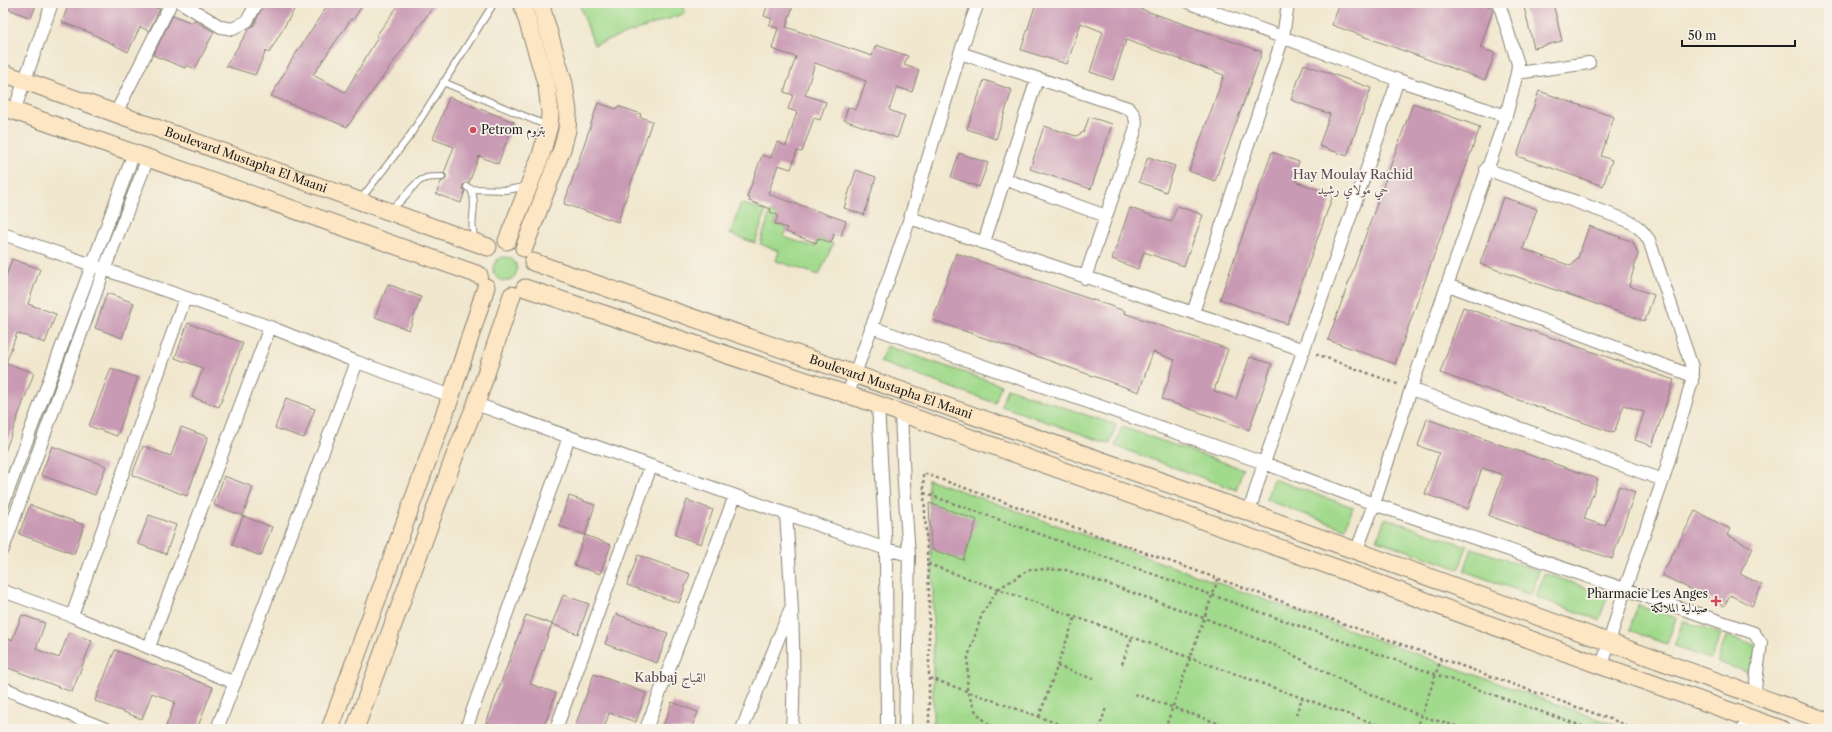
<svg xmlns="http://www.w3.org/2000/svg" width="1832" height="732" font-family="'Libre Caslon Text',Amiri,serif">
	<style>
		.green { fill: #a1da8c; stroke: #5e7b54 }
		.building { fill: #c99ab4 }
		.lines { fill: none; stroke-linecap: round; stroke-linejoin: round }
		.lane-casing { stroke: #868275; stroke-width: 8 }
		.street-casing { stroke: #868275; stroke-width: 14 }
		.secondary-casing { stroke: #868275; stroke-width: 19 }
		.path { stroke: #868275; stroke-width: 2.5; stroke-dasharray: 3 3; stroke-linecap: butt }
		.lane { stroke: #fff; stroke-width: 6 }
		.street { stroke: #fff; stroke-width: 12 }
		.secondary { stroke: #fce6c4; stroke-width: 17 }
		.poi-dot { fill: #d1495b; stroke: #f7f3e8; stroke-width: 1.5 }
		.labels { text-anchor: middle; stroke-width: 3.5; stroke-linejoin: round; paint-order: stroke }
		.poi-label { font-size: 12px; fill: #1c1c1c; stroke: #f7f3e8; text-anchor: start }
		.street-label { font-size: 12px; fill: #1c1c1c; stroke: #f7f3e8 }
		.neighbourhood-label { font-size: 13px; fill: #594851; stroke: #f7f3e8 }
	</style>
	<rect width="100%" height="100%" fill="#f7f3e8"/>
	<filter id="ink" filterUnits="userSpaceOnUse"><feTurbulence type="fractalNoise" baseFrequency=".025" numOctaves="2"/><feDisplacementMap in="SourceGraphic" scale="8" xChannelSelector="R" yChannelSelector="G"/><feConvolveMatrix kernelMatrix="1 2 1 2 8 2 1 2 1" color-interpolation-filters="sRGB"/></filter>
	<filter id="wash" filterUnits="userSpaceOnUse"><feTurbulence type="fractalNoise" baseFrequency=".012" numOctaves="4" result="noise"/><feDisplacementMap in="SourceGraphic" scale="16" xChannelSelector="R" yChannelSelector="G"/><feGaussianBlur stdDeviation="0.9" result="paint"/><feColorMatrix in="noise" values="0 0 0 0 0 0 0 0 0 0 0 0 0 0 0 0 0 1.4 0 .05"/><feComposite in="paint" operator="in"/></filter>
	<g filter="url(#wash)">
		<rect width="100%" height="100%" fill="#f1e7ce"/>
		<!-- green -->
		<path class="green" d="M 579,3 L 682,3 L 686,13 L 594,45 Z
			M 741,203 L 766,211 L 755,243 L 730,234 Z
			M 770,212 L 778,215 L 775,224 L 787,228 L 784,237 L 814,247 L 818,238 L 833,244 L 819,275 L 776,261 L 779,251 L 760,244 Z
			M493 269a12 12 0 1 1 24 0a12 12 0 1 1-24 0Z
			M 886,346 L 1001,385 L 995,403 L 880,362 Z
			M 1007,388 L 1116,425 L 1110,444 L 1001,406 Z
			M 1122,427 L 1243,469 L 1236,490 L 1115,446 Z
			M 928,479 L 1626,729 L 933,729 L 933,594 Z
			M 1273,479 L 1353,507 L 1345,529 L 1266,500 Z
			M 1385,518 L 1467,546 L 1459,569 L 1377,540 Z
			M 1472,548 L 1539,571 L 1531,595 L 1464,571 Z
			M 1544,573 L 1608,595 L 1599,620 L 1536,597 Z
			M 1638,605 L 1676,618 L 1667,644 L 1629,630 Z
			M 1683,621 L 1721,634 L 1711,660 L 1674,646 Z
			M 1726,636 L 1759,647 L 1750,673 L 1717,662 Z"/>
		<g id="blocks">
			<!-- building -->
			<path class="building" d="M 3,3 L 37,3 L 31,18 L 3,7 Z
				M 69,3 L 153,3 L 152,6 L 160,9 L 149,31 L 140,27 L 128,52 L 91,33 L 62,22 Z
				M 264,3 L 298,3 L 269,53 L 266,51 L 255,75 L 226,66 L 249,29 L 254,25 Z
				M 329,3 L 364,3 L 353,20 L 351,19 L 313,75 L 345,92 L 378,37 L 376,36 L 400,3 L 436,3 L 347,127 L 271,96 L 291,61 Z
				M 768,3 L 794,3 L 786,27 L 872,56 L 876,45 L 908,56 L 904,65 L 919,70 L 912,92 L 897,87 L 889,110 L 905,116 L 897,138 L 844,120 L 848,107 L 856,110 L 866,81 L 815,63 L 805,95 L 826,102 L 820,120 L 814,118 L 802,152 L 797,151 L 791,169 L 778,165 L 768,194 L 846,221 L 841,236 L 834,234 L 831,243 L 818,238 L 816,243 L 786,232 L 787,228 L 775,224 L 778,215 L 770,212 L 771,209 L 749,201 L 750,198 L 747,197 L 762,155 L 771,158 L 777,142 L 786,146 L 797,112 L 788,109 L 793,95 L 784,92 L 796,57 L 772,49 L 778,28 L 769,26 L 772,19 L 764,16 Z
				M 1036,3 L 1124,3 L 1262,52 L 1215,181 L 1189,171 L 1224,75 L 1126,40 L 1113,80 L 1090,72 L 1103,32 L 1081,23 L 1067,64 L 1021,50 Z
				M 1340,3 L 1479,3 L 1493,8 L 1493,10 L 1480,48 L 1495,53 L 1485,80 L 1332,25 Z
				M 1523,3 L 1553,3 L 1562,41 L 1534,48 Z
				M 173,15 L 192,23 L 194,20 L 214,32 L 195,69 L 187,65 L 185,68 L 153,55 Z
				M 1304,64 L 1371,88 L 1347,156 L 1319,146 L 1330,114 L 1291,100 Z
				M 984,80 L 1012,90 L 996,139 L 967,129 Z
				M 1539,91 L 1614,117 L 1601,156 L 1612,160 L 1603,186 L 1517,156 Z
				M 449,97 L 514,122 L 498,164 L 479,156 L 469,183 L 463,185 L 463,189 L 465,191 L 461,203 L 436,194 L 441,182 L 446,179 L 446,175 L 444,173 L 454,147 L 433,139 Z
				M 598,103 L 617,109 L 618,106 L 641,114 L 640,117 L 652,121 L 618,222 L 564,204 Z
				M 1413,103 L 1480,127 L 1395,364 L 1328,340 Z
				M 1089,117 L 1112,124 L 1091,189 L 1030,169 L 1044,126 L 1076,136 L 1084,132 Z
				M 1272,152 L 1299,162 L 1295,172 L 1297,182 L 1333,195 L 1287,324 L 1220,299 Z
				M 959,153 L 988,163 L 979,187 L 951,177 Z
				M 1148,157 L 1175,166 L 1166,192 L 1139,182 Z
				M 856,170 L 876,177 L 864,215 L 844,208 Z
				M 1503,197 L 1537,209 L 1523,249 L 1557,261 L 1571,266 L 1578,258 L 1589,226 L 1633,242 L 1638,254 L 1629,286 L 1654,295 L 1645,321 L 1480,264 Z
				M 1177,206 L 1203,215 L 1184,266 L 1144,252 L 1138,269 L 1112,259 L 1130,208 L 1171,222 Z
				M 956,253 L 1125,311 L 1124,313 L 1228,349 L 1214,391 L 1236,399 L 1250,357 L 1272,364 L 1249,430 L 1162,399 L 1175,360 L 1153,352 L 1139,392 L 933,320 Z
				M 12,259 L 40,269 L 28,304 L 56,314 L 45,343 L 17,333 L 6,363 L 34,373 L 4,454 L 3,453 L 3,285 Z
				M 388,284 L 421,297 L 409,330 L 375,317 Z
				M 107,293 L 134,303 L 122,338 L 95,328 Z
				M 1463,307 L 1674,380 L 1652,446 L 1635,440 L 1644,412 L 1624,405 L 1614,433 L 1440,373 Z
				M 188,323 L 243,343 L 219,407 L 192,397 L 203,368 L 175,358 Z
				M 111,368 L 138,378 L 117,436 L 89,426 Z
				M 286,398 L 315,409 L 304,438 L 275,428 Z
				M 1427,419 L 1598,479 L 1584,519 L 1605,526 L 1619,486 L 1635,492 L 1612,559 L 1489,516 L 1503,475 L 1482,468 L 1468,509 L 1425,494 L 1439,453 L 1418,446 Z
				M 181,427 L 208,437 L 187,496 L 132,475 L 143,446 L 171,456 Z
				M 52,446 L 106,466 L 95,495 L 41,475 Z
				M 224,476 L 253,487 L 243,516 L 214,505 Z
				M 569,496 L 595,505 L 585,535 L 559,526 Z
				M 687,500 L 713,510 L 701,544 L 675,535 Z
				M 929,503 L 977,520 L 963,560 L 931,549 Z
				M 30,505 L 84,525 L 74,554 L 19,534 Z
				M 1695,511 L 1730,529 L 1727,535 L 1753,548 L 1740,574 L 1762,585 L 1752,606 L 1730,595 L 1724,606 L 1662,575 Z
				M 149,515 L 176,525 L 166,554 L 138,544 Z
				M 243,516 L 272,527 L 261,556 L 232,545 Z
				M 585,535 L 611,545 L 600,574 L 574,565 Z
				M 638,555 L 690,574 L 679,603 L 627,585 Z
				M 563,595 L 589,604 L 578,634 L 552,624 Z
				M 616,614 L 668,633 L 657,663 L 605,644 Z
				M 22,615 L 45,623 L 36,649 L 59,658 L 69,632 L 92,641 L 72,692 L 3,666 L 3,637 L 12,640 Z
				M 526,615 L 552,624 L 530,684 L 556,693 L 543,729 L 484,729 Z
				M 115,650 L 213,687 L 197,729 L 165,729 L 175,702 L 152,693 L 142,719 L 95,701 Z
				M 594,674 L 646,693 L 636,722 L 609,713 L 604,729 L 574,729 Z
				M 672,702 L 698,712 L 691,729 L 662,729 Z"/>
		</g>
	</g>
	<g filter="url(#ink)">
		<use href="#blocks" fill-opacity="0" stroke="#868275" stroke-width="1"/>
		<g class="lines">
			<!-- lane casing -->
			<g class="lane-casing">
				<path id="lane" d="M 443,82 L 548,126
					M 467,187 L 471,189 L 506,190 L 525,187
					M 471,189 C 479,208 467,223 476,240
					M 360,200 L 409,137 L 494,3
					M 390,208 C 405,203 410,183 426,178 C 431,177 437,177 442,177"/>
			</g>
			<!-- street casing -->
			<g class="street-casing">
				<path id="street" d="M 182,3 L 221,27 L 233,29 L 247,21 L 257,3
					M 1190,3 L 1398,80 L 1506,116
					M 960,53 L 1128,108 C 1136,115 1137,121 1135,131 L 1085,278
					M 1517,73 L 1589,63
					M 14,111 L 52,3
					M 116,113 L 171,3
					M 1486,169 L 1626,220 C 1637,225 1642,230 1649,240 L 1692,367 L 1692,381 L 1663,480 L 1625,589 L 1602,666
					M 1004,179 L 1106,216
					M 910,218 L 1304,350
					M 3,234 L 270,327 L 357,362 L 451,396
					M 984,242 L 1037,79
					M 1448,285 L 1693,376
					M 1193,313 L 1283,37 L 1288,3
					M 871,327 L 1264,463 L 1374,504 L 1754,633 L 1761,643 L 1754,696
					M 1411,389 L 1663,480
					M 848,394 L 910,218 L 960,53 L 978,3
					M 476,404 L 886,549 L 909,555
					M 878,405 L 886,549 L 887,729
					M 901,413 L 904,484 L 909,555 L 905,729
					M 3,504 L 134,153
					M 1249,512 L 1264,463 L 1398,80
					M 786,514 C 791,585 796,657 792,729
					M 3,549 L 104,270 L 148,158
					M 1356,552 L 1374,504 L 1411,389 L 1506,116 L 1517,73 L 1518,64 L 1499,3
					M 3,591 L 72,616 L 235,683
					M 72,616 L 185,298
					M 149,647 L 270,327
					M 3,688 L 106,729
					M 217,729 L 357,362
					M 466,729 L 569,437
					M 556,729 L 651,466
					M 646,729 L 735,496
					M 742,729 L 790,610
					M 1743,729 L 1749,717"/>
			</g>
			<!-- secondary casing -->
			<g class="secondary-casing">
				<g id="secondary">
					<path id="s1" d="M 3,73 L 488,247"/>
					<path d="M 3,107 L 479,275"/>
					<path d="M 507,241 L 541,155 L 549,126 L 550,113 L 547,86 L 522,3"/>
					<path d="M 524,248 L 562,149 L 567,130 L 568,112 L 564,84 L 540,3"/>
					<path id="s2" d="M 533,262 L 1249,512 L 1829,722"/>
					<path d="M 525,288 L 870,402 L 1350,573 L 1602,666 L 1781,729"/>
					<path d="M 330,729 L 451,396 L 486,287"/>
					<path d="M 355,729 L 455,455 L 476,404 L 512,295"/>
				</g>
			</g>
			<!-- path -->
			<path class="path" d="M 1316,354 L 1400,385
				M 924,493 L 1590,729
				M 928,564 L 1389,729
				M 1122,664 L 1132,637
				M 1057,666 L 1093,679
				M 930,678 L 1073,729
				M 1135,694 L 1234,729
				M 1296,715 L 1302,698
				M 1039,717 L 1075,617
				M 929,729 L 929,594 L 923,473 L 1638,729
				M 993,729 L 976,712 L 967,691 L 968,657 L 982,614 L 998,589 L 1030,569 L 1066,570 L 1125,590 L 1204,618 L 1276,646 L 1356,688 L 1421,716 L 1466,729
				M 1099,729 L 1106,708
				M 1165,729 L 1218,579
				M 1417,729 L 1441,659"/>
			<!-- lane -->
			<use href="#lane" class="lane"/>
			<!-- street -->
			<use href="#street" class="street"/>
			<!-- secondary -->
			<use href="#secondary" class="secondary"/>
		</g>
	</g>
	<!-- markers -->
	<g class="poi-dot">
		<circle cx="473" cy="130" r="4"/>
		<path d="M1714 595h4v4h4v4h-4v4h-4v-4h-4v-4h4z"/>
	</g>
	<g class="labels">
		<!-- poi labels -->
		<g class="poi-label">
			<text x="481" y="134">Petrom بتروم</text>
			<text x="1708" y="598" text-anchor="end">Pharmacie Les Anges<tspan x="1708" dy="14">صيدلية الملائكة</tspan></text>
		</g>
		<!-- street labels -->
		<g class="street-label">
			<text dy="4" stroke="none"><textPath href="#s1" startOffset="258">Boulevard Mustapha El Maani</textPath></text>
			<text dy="4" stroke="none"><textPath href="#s2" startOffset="379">Boulevard Mustapha El Maani</textPath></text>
		</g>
		<!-- neighbourhood labels -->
		<g class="neighbourhood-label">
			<text x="1353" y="179">Hay Moulay Rachid<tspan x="1353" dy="15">حي مولاي رشيد</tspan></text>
			<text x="670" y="682">Kabbaj القباج</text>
		</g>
	</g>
	<!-- margin -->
	<rect width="1832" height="732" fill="none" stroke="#f7f3e8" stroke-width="16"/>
	<!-- scale -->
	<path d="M1682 40v6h113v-6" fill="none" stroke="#1c1c1c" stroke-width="2"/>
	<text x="1688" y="40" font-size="12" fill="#1c1c1c" stroke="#f7f3e8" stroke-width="3" paint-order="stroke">50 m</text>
</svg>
